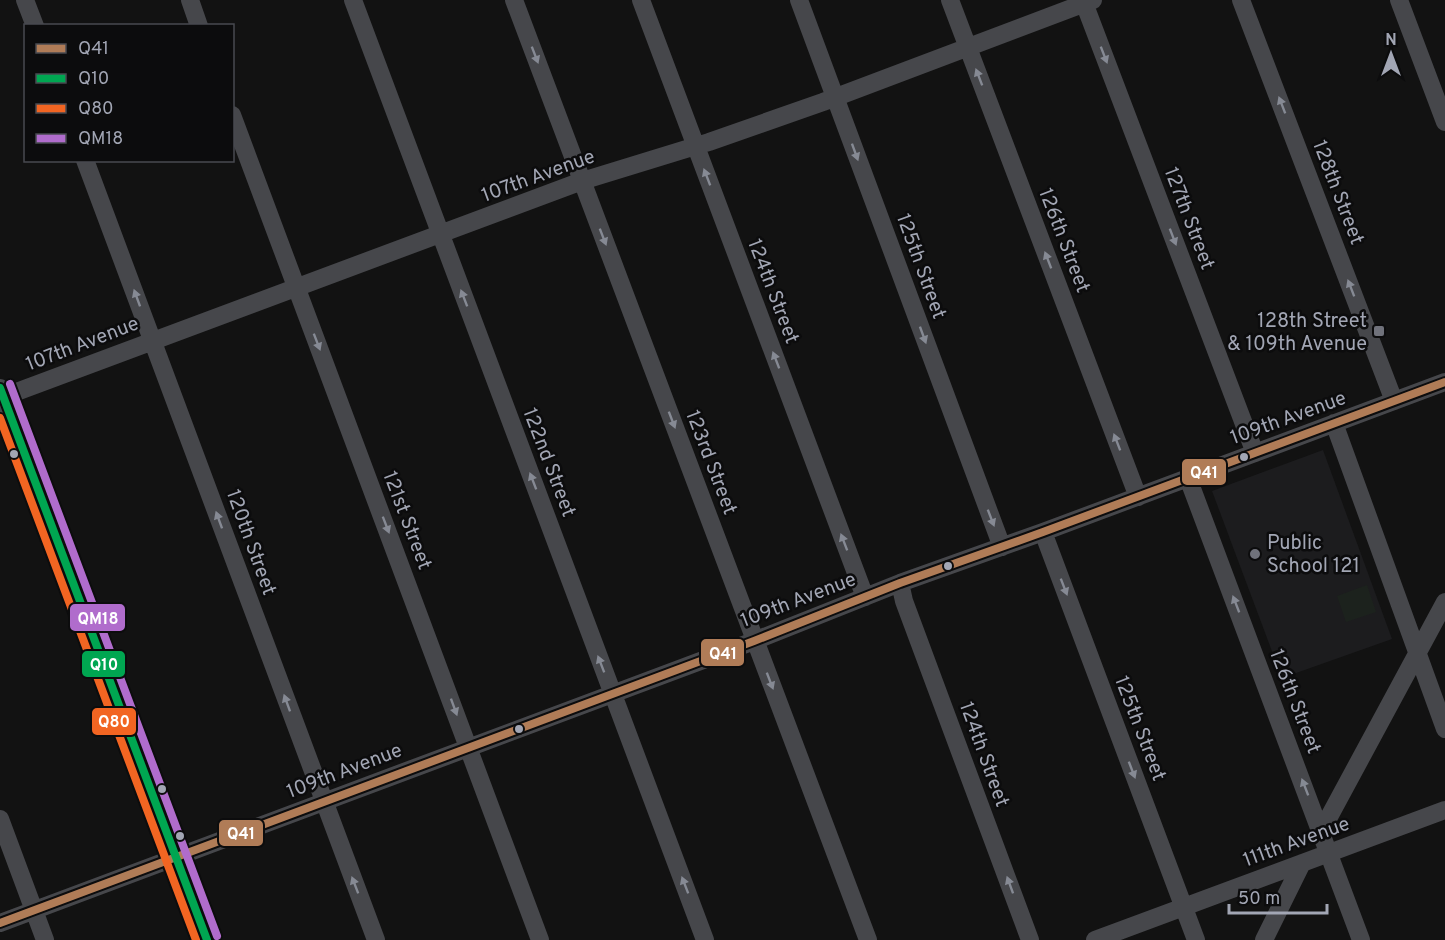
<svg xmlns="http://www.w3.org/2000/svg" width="1445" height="940" font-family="Overpass,sans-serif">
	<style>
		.built { fill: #1c1c1e }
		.green { fill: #1c221d }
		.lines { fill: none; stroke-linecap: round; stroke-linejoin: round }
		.minor { stroke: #46474b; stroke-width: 18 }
		.bus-1-casing { stroke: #0c0c0d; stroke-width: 12 }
		.bus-2-casing { stroke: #0c0c0d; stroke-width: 12 }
		.bus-3-casing { stroke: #0c0c0d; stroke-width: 12 }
		.bus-4-casing { stroke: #0c0c0d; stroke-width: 12 }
		.bus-1 { stroke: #b07c57; stroke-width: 8 }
		.bus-2 { stroke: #00a651; stroke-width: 8 }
		.bus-3 { stroke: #f26522; stroke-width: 8 }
		.bus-4 { stroke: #b06ccc; stroke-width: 8 }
		.oneway { fill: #868a94 }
		.poi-dot { fill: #70727b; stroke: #0c0c0d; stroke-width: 2 }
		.bus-dot { fill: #a2a6b4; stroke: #0c0c0d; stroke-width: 2 }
		.labels { text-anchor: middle; stroke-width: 5; stroke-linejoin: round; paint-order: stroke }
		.street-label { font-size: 20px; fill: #a2a6b4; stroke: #0c0c0d }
		.poi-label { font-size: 20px; fill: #a2a6b4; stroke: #0c0c0d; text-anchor: end }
		.line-badge { stroke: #0c0c0d; stroke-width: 2 }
		.badge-label { font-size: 16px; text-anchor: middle; font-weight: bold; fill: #fff }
	</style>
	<rect width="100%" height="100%" fill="#121212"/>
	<!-- built -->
	<path class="built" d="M 1323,450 L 1392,639 L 1282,678 L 1212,491 Z"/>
	<!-- green -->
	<path class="green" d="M 1367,585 L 1376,612 L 1346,622 L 1337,596 Z"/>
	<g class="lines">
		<!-- minor -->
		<path class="minor" d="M 25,0 L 35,26
			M 190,0 L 199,26
			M 353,0 L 705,940
			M 514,0 L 868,940
			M 641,0 L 865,597
			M 799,0 L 1002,547
			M 950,0 L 1138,497
			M 1083,0 L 1255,453
			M 1241,0 L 1394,401
			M 1399,0 L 1445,122
			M 232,115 L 540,940
			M 85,160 L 376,940
			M 0,388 L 207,940
			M 0,398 L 582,181 L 709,142 L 823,102 L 1093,0
			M 1334,423 L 1445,729
			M 1188,478 L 1361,940
			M 1043,532 L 1196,940
			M 900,583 L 904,601 L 1030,940
			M 0,819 L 45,940
			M 1319,826 L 1329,817 L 1445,602
			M 0,923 L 754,641 L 900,583 L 1043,532 L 1445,382
			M 1095,940 L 1445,810
			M 1264,940 L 1302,863"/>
		<!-- bus-1 casing -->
		<g class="bus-1-casing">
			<path id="bus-1" d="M 0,923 L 754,641 L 900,583 L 1043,532 L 1445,382"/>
		</g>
		<!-- bus-2 casing -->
		<g class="bus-2-casing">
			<path id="bus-2" d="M 0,388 L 207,940"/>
		</g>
		<!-- bus-3 casing -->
		<g class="bus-3-casing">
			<path id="bus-3" d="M 0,418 L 196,940"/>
		</g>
		<!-- bus-4 casing -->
		<g class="bus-4-casing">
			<path id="bus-4" d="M 10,384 L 217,936"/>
		</g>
		<!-- bus-1 -->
		<use href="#bus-1" class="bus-1"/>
		<!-- bus-2 -->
		<use href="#bus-2" class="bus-2"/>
		<!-- bus-3 -->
		<use href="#bus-3" class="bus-3"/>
		<!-- bus-4 -->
		<use href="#bus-4" class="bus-4"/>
	</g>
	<!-- one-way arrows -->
	<defs><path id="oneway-solid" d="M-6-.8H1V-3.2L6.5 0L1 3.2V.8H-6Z" transform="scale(1.5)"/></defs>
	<g class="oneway">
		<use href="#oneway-solid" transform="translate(535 55) rotate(69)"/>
		<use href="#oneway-solid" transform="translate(1104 55) rotate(69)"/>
		<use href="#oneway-solid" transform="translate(979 77) rotate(-111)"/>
		<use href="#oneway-solid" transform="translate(1282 105) rotate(-111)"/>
		<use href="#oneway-solid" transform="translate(855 152) rotate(70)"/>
		<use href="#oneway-solid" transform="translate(707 177) rotate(-111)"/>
		<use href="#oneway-solid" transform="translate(603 237) rotate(69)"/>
		<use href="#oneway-solid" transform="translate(1173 237) rotate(69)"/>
		<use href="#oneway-solid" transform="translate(1048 260) rotate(-111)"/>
		<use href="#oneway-solid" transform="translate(1351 288) rotate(-111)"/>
		<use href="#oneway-solid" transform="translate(137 298) rotate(-110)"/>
		<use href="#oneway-solid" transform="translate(464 298) rotate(-111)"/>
		<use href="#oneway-solid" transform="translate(923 335) rotate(70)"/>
		<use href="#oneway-solid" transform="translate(317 342) rotate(69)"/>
		<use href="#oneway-solid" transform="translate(776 360) rotate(-111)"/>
		<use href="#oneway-solid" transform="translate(672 420) rotate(69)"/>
		<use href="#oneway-solid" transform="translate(1117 442) rotate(-111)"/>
		<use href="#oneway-solid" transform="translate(533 481) rotate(-111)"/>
		<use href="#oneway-solid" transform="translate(991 518) rotate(69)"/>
		<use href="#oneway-solid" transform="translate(219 520) rotate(-110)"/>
		<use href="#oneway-solid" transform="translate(386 525) rotate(69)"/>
		<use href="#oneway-solid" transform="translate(844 542) rotate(-111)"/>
		<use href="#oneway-solid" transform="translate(1064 587) rotate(69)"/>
		<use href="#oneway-solid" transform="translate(1236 604) rotate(-111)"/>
		<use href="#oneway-solid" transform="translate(601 664) rotate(-111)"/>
		<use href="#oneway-solid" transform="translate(770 681) rotate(69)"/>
		<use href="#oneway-solid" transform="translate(287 703) rotate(-110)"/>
		<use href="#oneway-solid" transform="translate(454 707) rotate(70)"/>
		<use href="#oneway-solid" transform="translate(1132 770) rotate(69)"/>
		<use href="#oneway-solid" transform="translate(1305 787) rotate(-111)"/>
		<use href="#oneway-solid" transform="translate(355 885) rotate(-111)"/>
		<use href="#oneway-solid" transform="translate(685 885) rotate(-111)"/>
		<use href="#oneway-solid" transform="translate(1010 885) rotate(-110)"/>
	</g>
	<!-- markers -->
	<g class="poi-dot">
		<rect x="1373" y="325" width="12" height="12" rx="3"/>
		<circle cx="1255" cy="554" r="6"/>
	</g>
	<g class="bus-dot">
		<circle cx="14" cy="454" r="5"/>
		<circle cx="1244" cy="457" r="5"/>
		<circle cx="948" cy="566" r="5"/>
		<circle cx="519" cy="729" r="5"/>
		<circle cx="162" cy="789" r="5"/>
		<circle cx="180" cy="836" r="5"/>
	</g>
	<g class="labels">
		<!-- street labels -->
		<g class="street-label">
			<text transform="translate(538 175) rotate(-20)" y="7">107th Avenue</text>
			<text transform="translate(1339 192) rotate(69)" y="7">128th Street</text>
			<text transform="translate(1190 218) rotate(69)" y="7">127th Street</text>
			<text transform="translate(1065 240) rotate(69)" y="7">126th Street</text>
			<text transform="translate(922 266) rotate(70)" y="7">125th Street</text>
			<text transform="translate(774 291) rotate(69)" y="7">124th Street</text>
			<text transform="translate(82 343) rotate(-21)" y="7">107th Avenue</text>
			<text transform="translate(1288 417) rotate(-20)" y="7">109th Avenue</text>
			<text transform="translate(550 462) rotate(69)" y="7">122nd Street</text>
			<text transform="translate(712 462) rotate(69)" y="7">123rd Street</text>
			<text transform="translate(408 520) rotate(69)" y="7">121st Street</text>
			<text transform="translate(252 542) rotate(70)" y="7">120th Street</text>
			<text transform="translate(798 599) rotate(-21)" y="7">109th Avenue</text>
			<text transform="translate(1296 701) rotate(69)" y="7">126th Street</text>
			<text transform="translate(1141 728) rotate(69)" y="7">125th Street</text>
			<text transform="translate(985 754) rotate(70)" y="7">124th Street</text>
			<text transform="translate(344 770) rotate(-21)" y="7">109th Avenue</text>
			<text transform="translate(1296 841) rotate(-20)" y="7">111th Avenue</text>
		</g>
		<!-- poi labels -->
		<g class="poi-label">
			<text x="1367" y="327">128th Street<tspan x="1367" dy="23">&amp; 109th Avenue</tspan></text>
			<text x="1267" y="549" text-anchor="start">Public<tspan x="1267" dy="23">School 121</tspan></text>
		</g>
	</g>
	<g class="line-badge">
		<rect x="1181" y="458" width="46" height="28" rx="6" fill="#b07c57"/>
		<rect x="69" y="603" width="57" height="29" rx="6" fill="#b06ccc"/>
		<rect x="700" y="638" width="45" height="29" rx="6" fill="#b07c57"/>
		<rect x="81" y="650" width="45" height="28" rx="6" fill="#00a651"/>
		<rect x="91" y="707" width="46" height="29" rx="6" fill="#f26522"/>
		<rect x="218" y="819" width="46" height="28" rx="6" fill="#b07c57"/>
	</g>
	<g class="badge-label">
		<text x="1204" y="478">Q41</text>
		<text x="98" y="624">QM18</text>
		<text x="723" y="659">Q41</text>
		<text x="104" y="670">Q10</text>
		<text x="114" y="727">Q80</text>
		<text x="241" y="839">Q41</text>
	</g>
	<!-- legend -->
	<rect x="24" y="24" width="210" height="138" fill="#0c0c0d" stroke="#484a50" stroke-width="1.5"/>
	<rect x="36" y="44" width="30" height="9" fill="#b07c57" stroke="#484a50" stroke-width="1.5"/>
	<text x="78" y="54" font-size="18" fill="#a2a6b4">Q41</text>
	<rect x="36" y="74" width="30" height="9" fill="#00a651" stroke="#484a50" stroke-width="1.5"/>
	<text x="78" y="84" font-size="18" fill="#a2a6b4">Q10</text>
	<rect x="36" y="104" width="30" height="9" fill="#f26522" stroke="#484a50" stroke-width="1.5"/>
	<text x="78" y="114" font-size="18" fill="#a2a6b4">Q80</text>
	<rect x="36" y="134" width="30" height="9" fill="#b06ccc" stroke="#484a50" stroke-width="1.5"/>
	<text x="78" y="144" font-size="18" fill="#a2a6b4">QM18</text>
	<!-- north arrow -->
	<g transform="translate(1391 54)" stroke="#0c0c0d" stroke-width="4.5" paint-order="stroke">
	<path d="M0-4.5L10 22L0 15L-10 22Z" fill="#a2a6b4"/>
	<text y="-9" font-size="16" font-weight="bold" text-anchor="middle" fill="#a2a6b4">N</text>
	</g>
	<!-- scale -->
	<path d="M1229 904v9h98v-9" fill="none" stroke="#a2a6b4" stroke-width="3"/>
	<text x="1238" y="904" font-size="18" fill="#a2a6b4" stroke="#0c0c0d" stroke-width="4.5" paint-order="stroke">50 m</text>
</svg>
